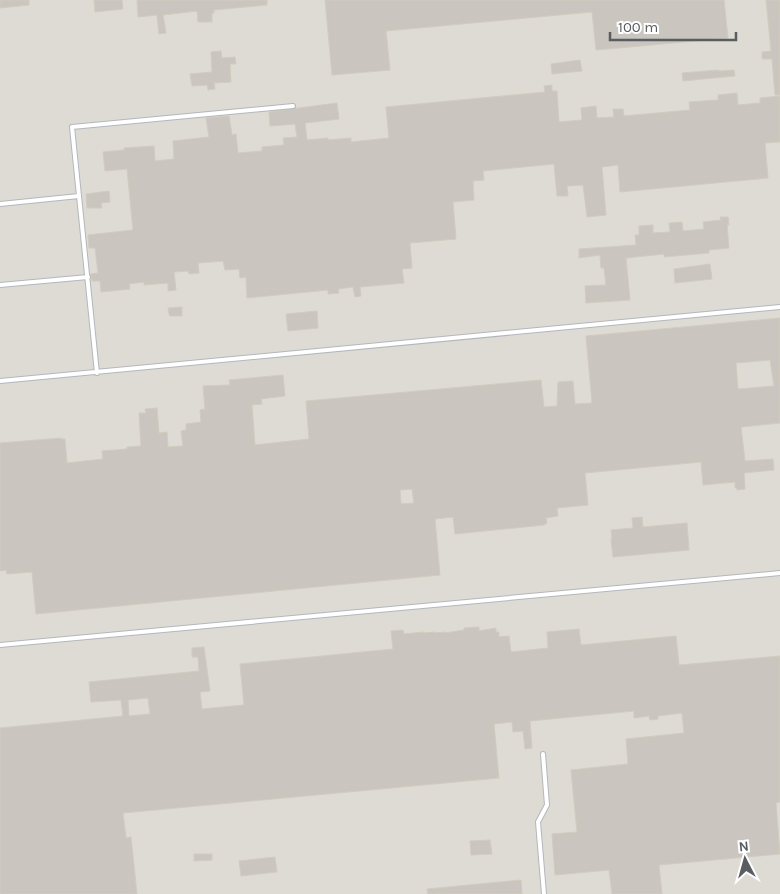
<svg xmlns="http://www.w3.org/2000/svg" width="780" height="894" font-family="Karla,sans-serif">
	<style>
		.industrial { fill: #dddbd4 }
		.building { fill: #cac6bf; stroke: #d2cbbe; fill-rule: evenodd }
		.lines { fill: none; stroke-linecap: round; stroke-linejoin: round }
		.service-casing { stroke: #b3b7bc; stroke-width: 6 }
		.service { stroke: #fff; stroke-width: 4 }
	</style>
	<rect width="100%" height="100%" fill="#edeae0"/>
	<!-- industrial -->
	<path class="industrial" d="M 0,0 L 780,0 L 780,894 L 0,894 Z"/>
	<!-- building -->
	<path class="building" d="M 0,0 L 29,0 L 29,5 L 0,8 Z
		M 94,0 L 122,0 L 123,9 L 95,12 Z
		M 137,0 L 267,0 L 267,5 L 214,10 L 214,13 L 212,13 L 212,22 L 198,22 L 197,11 L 163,15 L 166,33 L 159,34 L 157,15 L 138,17 Z
		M 325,0 L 724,0 L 728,38 L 596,50 L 592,12 L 386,31 L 390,70 L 332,75 Z
		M 766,0 L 780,0 L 780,95 L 775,95 L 772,59 L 762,59 L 762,52 L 771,51 Z
		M 221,51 L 222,58 L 235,57 L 236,64 L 230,64 L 231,82 L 214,83 L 215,89 L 208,90 L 207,85 L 192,86 L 190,74 L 212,72 L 211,52 Z
		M 580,60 L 582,71 L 552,74 L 551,64 Z
		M 719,70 L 719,71 L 734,70 L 735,76 L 683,81 L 682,73 Z
		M 552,85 L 552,91 L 557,91 L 559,122 L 582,120 L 581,108 L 596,106 L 597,118 L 614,117 L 613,109 L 623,109 L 624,116 L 690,110 L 689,102 L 718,100 L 718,95 L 737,93 L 738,105 L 760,103 L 760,98 L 780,96 L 780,142 L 765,143 L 768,178 L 620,192 L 618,165 L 602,167 L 606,215 L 587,217 L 583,185 L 567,186 L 568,196 L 557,196 L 554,164 L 483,171 L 484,180 L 473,181 L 474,200 L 453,202 L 456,239 L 410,243 L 412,268 L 402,269 L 404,283 L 360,287 L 361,296 L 355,297 L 353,287 L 338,289 L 339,293 L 328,294 L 328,290 L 247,298 L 246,277 L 240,278 L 239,269 L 225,270 L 223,261 L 198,263 L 199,273 L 189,274 L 188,271 L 174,272 L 176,290 L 168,291 L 168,283 L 144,285 L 144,282 L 129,284 L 130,289 L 101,292 L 100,281 L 92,281 L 91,274 L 98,273 L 95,248 L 89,248 L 88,235 L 133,230 L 127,169 L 105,171 L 103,152 L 124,150 L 124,148 L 154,146 L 155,161 L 174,159 L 173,141 L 209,137 L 206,118 L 229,116 L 232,135 L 236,134 L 238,153 L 262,151 L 262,147 L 284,145 L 283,138 L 297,137 L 295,124 L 270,126 L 269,112 L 337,103 L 339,119 L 305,123 L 307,140 L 328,138 L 328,140 L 351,138 L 351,142 L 389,138 L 386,107 L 545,92 L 544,86 Z
		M 109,191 L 110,202 L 101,203 L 102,208 L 87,208 L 86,194 Z
		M 720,217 L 728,217 L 729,225 L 727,225 L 729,248 L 709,250 L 709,253 L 664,257 L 664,254 L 626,258 L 630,300 L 586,303 L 585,286 L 606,285 L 604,268 L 601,268 L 600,255 L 579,258 L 579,249 L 636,245 L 635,235 L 639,235 L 639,226 L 653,225 L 653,233 L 670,232 L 669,223 L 682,222 L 683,231 L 704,229 L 703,222 L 721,220 Z
		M 710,264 L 712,279 L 675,283 L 674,269 Z
		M 182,307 L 182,316 L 170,316 L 169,314 L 168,308 Z
		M 317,311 L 318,328 L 288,331 L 286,314 Z
		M 780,318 L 780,423 L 741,427 L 745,461 L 773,459 L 774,470 L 744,473 L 745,489 L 737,490 L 737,488 L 735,488 L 735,482 L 703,485 L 701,462 L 585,473 L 588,505 L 557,508 L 558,516 L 546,518 L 547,523 L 544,525 L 455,534 L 453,517 L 435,519 L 440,575 L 36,614 L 32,572 L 7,574 L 6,570 L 0,571 L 0,443 L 61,438 L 61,439 L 65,439 L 67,463 L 103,459 L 102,451 L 127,449 L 127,447 L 141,446 L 139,413 L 146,413 L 145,409 L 157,408 L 159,433 L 167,432 L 168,447 L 183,446 L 181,431 L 186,430 L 186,424 L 201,422 L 200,410 L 205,409 L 203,386 L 230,385 L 229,380 L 283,375 L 285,396 L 261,399 L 262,404 L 252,405 L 255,445 L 309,439 L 306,401 L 541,380 L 544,407 L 557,406 L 558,382 L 573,381 L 575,404 L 592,403 L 586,336 ZM 770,360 L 774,386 L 738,389 L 736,363 ZM 412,489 L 414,503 L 401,504 L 400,490 Z
		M 642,517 L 643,527 L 687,523 L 689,550 L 613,557 L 611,539 L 612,539 L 611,530 L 633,528 L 632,518 Z
		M 479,627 L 479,631 L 496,628 L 496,632 L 499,632 L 499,637 L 509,636 L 511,652 L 548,648 L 547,632 L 579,629 L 581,645 L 676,636 L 679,665 L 780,656 L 780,802 L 776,803 L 780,854 L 659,865 L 662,894 L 612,894 L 609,870 L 555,875 L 552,834 L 577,832 L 571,770 L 628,764 L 626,739 L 684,733 L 682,713 L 658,716 L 658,719 L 650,720 L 649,716 L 634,718 L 634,711 L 530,721 L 532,748 L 525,749 L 523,731 L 513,732 L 512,722 L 494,724 L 499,778 L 123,813 L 126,838 L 131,837 L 137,894 L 0,894 L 0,728 L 123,716 L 121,700 L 91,702 L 89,682 L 199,671 L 198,657 L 192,657 L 192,648 L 204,647 L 210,691 L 200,692 L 202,709 L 244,705 L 240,664 L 393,649 L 391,631 L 403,630 L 404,634 L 424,632 L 424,633 L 435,632 L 435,633 L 445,632 L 445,633 L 464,630 L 464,628 ZM 148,698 L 150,714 L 129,716 L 128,700 Z
		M 490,840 L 492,854 L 471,855 L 470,841 Z
		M 194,854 L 212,854 L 212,860 L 194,861 Z
		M 275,857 L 277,872 L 241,876 L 239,861 Z
		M 521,880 L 522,894 L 428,894 L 427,889 Z"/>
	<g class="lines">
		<!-- service casing -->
		<g class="service-casing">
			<path id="service" d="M 0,204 L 79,196
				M 0,285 L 88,277
				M 97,373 L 72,127 L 293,106
				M 0,381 L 780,307
				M 0,645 L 780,573
				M 543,754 L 547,805 L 538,822 L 544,894"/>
		</g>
		<!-- service -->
		<use href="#service" class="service"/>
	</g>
	<!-- north arrow -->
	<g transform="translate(745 859) rotate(354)" stroke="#ffffff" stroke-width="4" paint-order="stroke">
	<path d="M0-4L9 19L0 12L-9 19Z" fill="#595d62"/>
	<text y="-8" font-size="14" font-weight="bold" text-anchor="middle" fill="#595d62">N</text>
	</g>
	<!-- scale -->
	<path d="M610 32v8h126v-8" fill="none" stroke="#595d62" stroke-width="2.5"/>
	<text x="618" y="32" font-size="15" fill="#595d62" stroke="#ffffff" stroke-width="4" paint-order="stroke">100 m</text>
</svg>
